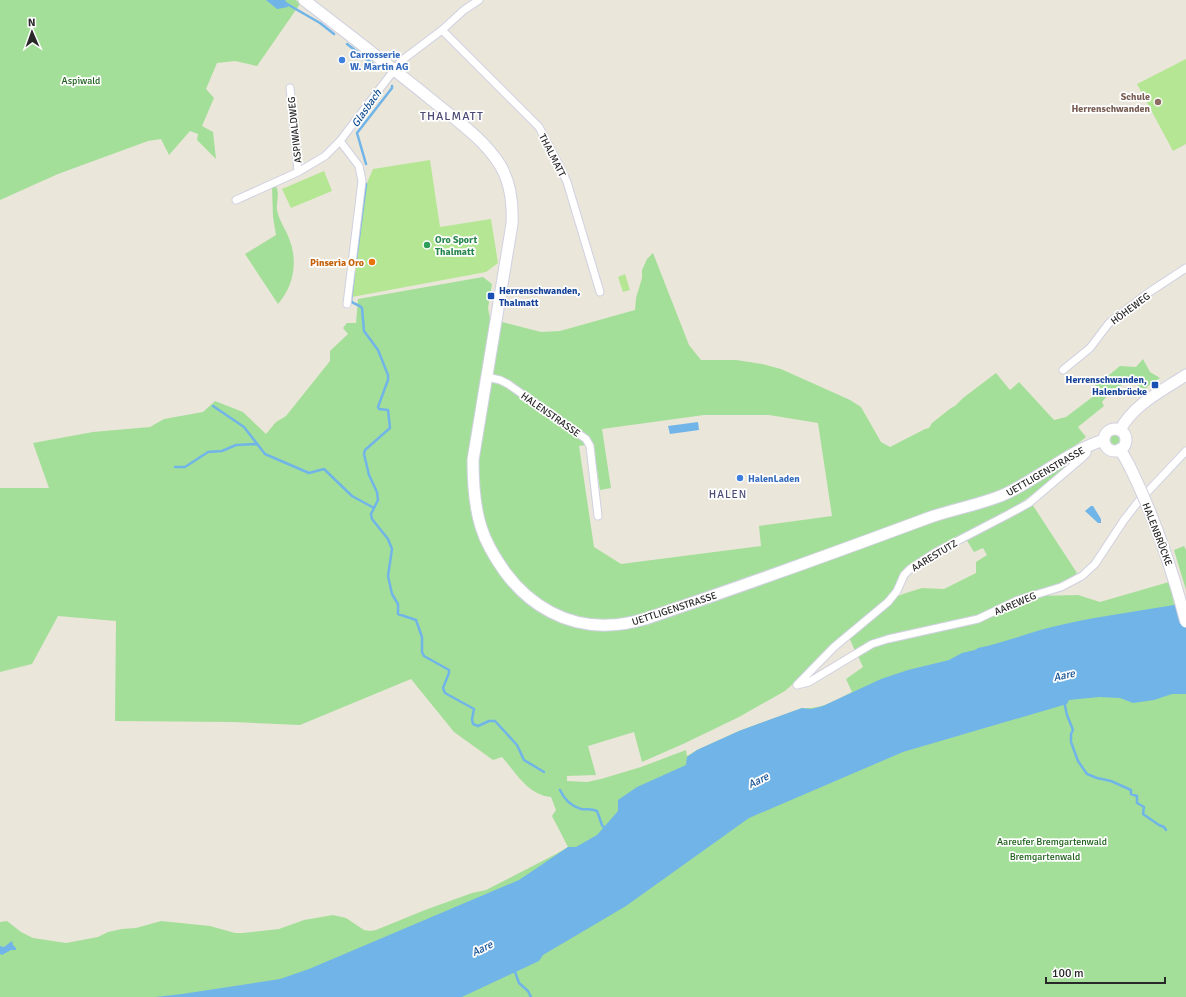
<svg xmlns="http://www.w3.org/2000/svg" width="1186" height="997" font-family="Signika,sans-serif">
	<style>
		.green { fill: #a4df99; fill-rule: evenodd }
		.pitch { fill: #b5e694 }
		.water { fill: #71b4e8 }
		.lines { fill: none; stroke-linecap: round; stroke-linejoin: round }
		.stream { stroke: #71b4e8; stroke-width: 2.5 }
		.street-casing { stroke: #d0d0e1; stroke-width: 9 }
		.secondary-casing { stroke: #d0d0e1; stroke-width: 13 }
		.street { stroke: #fff; stroke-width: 7 }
		.secondary { stroke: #fff; stroke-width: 11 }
		.secondary-bridge-casing { stroke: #d0d0e1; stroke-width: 13; stroke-linecap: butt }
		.secondary-bridge { stroke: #fff; stroke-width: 11 }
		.shop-dot { fill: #3f7fe0; stroke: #fff; stroke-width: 1.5 }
		.education-dot { fill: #8d6e63; stroke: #fff; stroke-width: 1.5 }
		.leisure-dot { fill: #2e9e5b; stroke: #fff; stroke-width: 1.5 }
		.food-dot { fill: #e8710a; stroke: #fff; stroke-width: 1.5 }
		.transit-dot { fill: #1a4fb4; stroke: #fff; stroke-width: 1.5 }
		.labels { text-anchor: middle; stroke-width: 3.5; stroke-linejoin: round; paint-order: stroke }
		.shop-label { font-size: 10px; font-weight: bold; fill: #366cbe; stroke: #fff; text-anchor: start }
		.park-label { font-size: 10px; fill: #1f611c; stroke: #fff }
		.education-label { font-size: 10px; font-weight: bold; fill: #785e54; stroke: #fff; text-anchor: end }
		.street-label { font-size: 10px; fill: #282828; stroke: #fff }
		.leisure-label { font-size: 10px; font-weight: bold; fill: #27864d; stroke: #fff; text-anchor: start }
		.food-label { font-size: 10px; font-weight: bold; fill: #c56008; stroke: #fff; text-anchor: end }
		.transit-label { font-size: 10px; font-weight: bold; fill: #164399; stroke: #fff; text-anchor: start }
		.water-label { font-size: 11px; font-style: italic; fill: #135091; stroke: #fff }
		.neighbourhood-label { font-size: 11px; letter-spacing: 1px; fill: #4b4b76; stroke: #fff }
		.quarter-label { font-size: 12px; letter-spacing: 1px; fill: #4b4b76; stroke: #fff }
	</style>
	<rect width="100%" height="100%" fill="#eae6da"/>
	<!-- green -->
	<path class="green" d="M 0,0 L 296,0 L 300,4 L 257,66 L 235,61 L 217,63 L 206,89 L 214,98 L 202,126 L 213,132 L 216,159 L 197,140 L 198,134 L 190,131 L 169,155 L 161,139 L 148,141 L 58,174 L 0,200 Z
		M 276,186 C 280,195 276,202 277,210 C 279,221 287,231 290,241 C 298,263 293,287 278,304 L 245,254 L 276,235 L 273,217 L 272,188 Z
		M 653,253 L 689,345 L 701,360 L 736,360 L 762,364 L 781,369 L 850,400 L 861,407 L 881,442 L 890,447 L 925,429 L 929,428 L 932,423 L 951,408 L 955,406 L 963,398 L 996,373 L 1010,390 L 1019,382 L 1054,420 L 1066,417 L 1099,392 L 1095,384 L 1103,380 L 1120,366 L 1136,367 L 1143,359 L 1150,372 L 1160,378 L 1148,386 L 1144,392 L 1133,380 C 1121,384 1110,392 1102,402 L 1104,406 L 1078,427 L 1086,437 L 1075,446 L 1083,454 L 1029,497 L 1010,510 L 935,550 L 905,569 L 888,598 L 785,691 L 739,717 L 683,744 L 642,762 L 634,732 L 588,746 L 596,775 L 567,776 L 567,781 L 587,782 L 601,779 L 641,767 L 686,750 L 687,756 L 697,750 L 739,731 L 802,708 C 821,710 836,700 852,692 L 846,679 L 863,667 L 857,654 L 873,645 L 934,631 L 1036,596 L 1078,595 L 1100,602 L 1169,582 L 1174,599 L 1186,622 L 1186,997 L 0,997 L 0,922 L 7,921 L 21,932 L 33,938 L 66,943 L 98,937 L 108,932 L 122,929 L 136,928 L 161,921 L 210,926 L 235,933 L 243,933 L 279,929 L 304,920 L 333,915 L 346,918 L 364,930 L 370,931 L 376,930 L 425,910 L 472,893 L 486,890 L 556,854 L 568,847 L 552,816 L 556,810 L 551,797 C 528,795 516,773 502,757 L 493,760 L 454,732 L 411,679 L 300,725 L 233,722 L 115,721 L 116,621 L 58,616 L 32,664 L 0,672 L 0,488 L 49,488 L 33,443 L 93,432 L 150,427 L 164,419 L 203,412 L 215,401 L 243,412 L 266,434 L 276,422 L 286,416 L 330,361 L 330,351 L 348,334 L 343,328 L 347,323 L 356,323 L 358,299 L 483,277 L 492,284 L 488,308 L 490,319 L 541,332 L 560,331 L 635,310 L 636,298 L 642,278 L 642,270 L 647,259 ZM 704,415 L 769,415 L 818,423 L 832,516 L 759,526 L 761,546 L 621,564 L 594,547 L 579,446 L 593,444 L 600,490 L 611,488 L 602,429 Z
		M1110.5 440a4.5 4.5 0 1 1 9 0a4.5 4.5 0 1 1-9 0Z
		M 1032,504 L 1077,573 L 1068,581 L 984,615 L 855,651 L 849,637 L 896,597 L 903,594 L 922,588 L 944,589 L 976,573 L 976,562 L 987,555 L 983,548 L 974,552 L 966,539 Z
		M 1184,546 L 1186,550 L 1186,590 L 1174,550 Z"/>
	<!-- pitch -->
	<path class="pitch" d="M 1186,59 L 1186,144 L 1173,151 L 1137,84 Z
		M 430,160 L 440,227 L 491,219 L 498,263 L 486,272 L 352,297 L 366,185 L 373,169 Z
		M 324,171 L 332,191 L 291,208 L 282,189 Z
		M 625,274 L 630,290 L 623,292 L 618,277 Z"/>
	<!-- water -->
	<path class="water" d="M 266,0 L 285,0 L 287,3 L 288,7 L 277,9 Z
		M 698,422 L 699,430 L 670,434 L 668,426 Z
		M 1091,506 L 1093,506 L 1101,519 L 1101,523 L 1098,523 L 1085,511 Z
		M 1186,602 L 1186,694 L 1172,694 L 1154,700 L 1133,703 L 1120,698 L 1099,697 L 1069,700 L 1067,704 L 903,752 L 749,818 L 626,906 L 543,955 L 539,961 L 462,997 L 155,997 L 182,994 L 280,979 L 309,969 L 519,880 L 568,847 L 576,847 L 597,835 L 618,811 L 618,800 L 637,787 L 686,765 L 687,757 L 697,750 L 739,731 L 802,708 L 811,709 L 823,706 L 881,679 L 908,670 L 949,660 L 962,653 L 975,650 L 978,648 C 1004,643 1027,633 1052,627 C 1092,617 1133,612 1174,605 L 1176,603 Z
		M 12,941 L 13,945 L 16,948 L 16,950 L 11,950 L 2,955 L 0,954 L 0,946 L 4,947 Z"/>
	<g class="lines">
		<!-- stream -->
		<path class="stream" d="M 280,0 L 320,23 L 334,34
			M 347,44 L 373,64
			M 366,164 L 357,133 L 392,88 L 392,86
			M 355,267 L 366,184
			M 354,274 L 351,301 C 354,305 359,304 362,308 L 364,331 L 378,350 L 388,375 L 388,380 L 378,407 L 379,409 L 388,410 L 390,428 L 365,450 L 364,454 L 369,475 L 377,492 L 378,500 L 371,514 L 372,519 L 388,539 L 392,549 L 388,576 L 392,594 L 398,604 L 398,614 L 416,620 L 422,637 L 422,652 L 424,656 L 449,670 L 449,673 L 443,688 L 445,693 L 474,709 L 472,719 L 473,724 L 478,726 L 489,721 L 495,721 L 517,745 L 524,760 L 544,772
			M 213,406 L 244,427 L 265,454 L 309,473 L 324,469 L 352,496 L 374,508
			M 175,467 L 185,467 L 208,452 L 222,451 L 236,445 L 257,444
			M 1064,701 L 1067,715 L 1073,730 L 1071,734 L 1071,742 L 1078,761 L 1087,774 L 1097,778 L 1111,781 L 1131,790 L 1131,794 L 1137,796 L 1137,803 L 1144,807 L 1143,814 L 1159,825 L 1164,827 L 1166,830
			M 560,790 C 564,799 571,806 581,809 C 587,810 590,808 597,811 L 602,825 L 605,829
			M 514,969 L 519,983 L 528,991 L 531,997"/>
		<!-- street casing -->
		<g class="street-casing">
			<path id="street" d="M 442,30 L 539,127 L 558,163 L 567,182 L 600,292
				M 290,88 L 298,172
				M 340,141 L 359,166 L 362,181 L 347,304
				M 236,200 L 298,172 L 325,156 L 340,141 L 401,61 L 442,30 L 464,10 L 479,0
				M 1063,370 L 1090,348 L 1109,323 L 1148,293 L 1186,268
				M 487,377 L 500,380 L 508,384 L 586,439 L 590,446 L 598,516
				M 797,685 L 809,682 L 872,644 L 888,639 L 978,619 L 1018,600 L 1061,587 L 1082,576 L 1095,564 L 1124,520 L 1138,502 L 1186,451
				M 797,685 L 834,647 L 888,602 L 897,591 L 904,575 L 910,569 L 936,552 L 1009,514 L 1029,503 L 1083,457 L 1087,453 L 1087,447"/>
		</g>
		<!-- secondary casing -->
		<g class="secondary-casing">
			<path id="secondary" d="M 304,0 C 347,33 390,66 433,101 C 456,120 484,139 500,165 C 511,183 513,203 512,224 L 473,460 C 473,483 474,505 481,527 C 486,543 495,558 505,572 C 530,606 567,627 609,625 C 622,625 634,622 645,619 C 740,587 834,553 928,518 C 953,509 979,505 1003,495 C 1037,480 1070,450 1104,440
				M1104 440a11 11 0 1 1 22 0a11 11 0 1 1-22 0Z
				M 1120,430 C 1134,404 1162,391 1186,375
				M 1120,449 L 1129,465"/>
		</g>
		<!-- street -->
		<use href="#street" class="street"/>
		<!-- secondary -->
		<use href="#secondary" class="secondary"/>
		<!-- secondary-bridge casing -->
		<g class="secondary-bridge-casing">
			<path id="secondary-bridge" d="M 1129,465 C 1154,516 1172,568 1186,622"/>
		</g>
		<!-- secondary-bridge -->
		<use href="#secondary-bridge" class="secondary-bridge"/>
	</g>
	<!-- markers -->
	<g class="shop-dot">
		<circle cx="342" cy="60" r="4"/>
		<circle cx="740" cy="478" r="4"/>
	</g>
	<circle class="education-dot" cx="1158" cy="102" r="4"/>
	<circle class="leisure-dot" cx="427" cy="245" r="4"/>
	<circle class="food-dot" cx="372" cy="262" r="4"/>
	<g class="transit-dot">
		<rect x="487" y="292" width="8" height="8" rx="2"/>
		<rect x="1151" y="381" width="8" height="8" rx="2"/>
	</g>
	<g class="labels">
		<!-- shop labels -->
		<g class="shop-label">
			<text x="350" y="58">Carrosserie<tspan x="350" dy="12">W. Martin AG</tspan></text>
			<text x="748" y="482">HalenLaden</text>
		</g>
		<!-- park labels -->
		<g class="park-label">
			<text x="81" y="84">Aspiwald</text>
			<text x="1052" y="845">Aareufer Bremgartenwald</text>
			<text x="1045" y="860">Bremgartenwald</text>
		</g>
		<!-- education labels -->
		<g class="education-label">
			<text x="1150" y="100">Schule<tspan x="1150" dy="12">Herrenschwanden</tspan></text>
		</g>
		<!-- street labels -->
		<g class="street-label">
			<text transform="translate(294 130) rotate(-96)" y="4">ASPIWALDWEG</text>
			<text transform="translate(553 155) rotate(63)" y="4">THALMATT</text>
			<text transform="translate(1130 308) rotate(-37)" y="4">HÖHEWEG</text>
			<text transform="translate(551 414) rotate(35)" y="4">HALENSTRASSE</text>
			<text transform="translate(1045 471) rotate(-30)" y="4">UETTLIGENSTRASSE</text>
			<text transform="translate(1158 534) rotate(69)" y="4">HALENBRÜCKE</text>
			<text transform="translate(934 555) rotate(-31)" y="4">AARESTUTZ</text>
			<text transform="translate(1015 603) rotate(-23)" y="4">AAREWEG</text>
			<text transform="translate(674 608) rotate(-18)" y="4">UETTLIGENSTRASSE</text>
		</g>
		<!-- leisure labels -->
		<g class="leisure-label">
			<text x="435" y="243">Oro Sport<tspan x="435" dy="12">Thalmatt</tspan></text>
		</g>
		<!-- food labels -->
		<g class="food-label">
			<text x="364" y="266">Pinseria Oro</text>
		</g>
		<!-- transit labels -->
		<g class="transit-label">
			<text x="499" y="294">Herrenschwanden,<tspan x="499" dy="12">Thalmatt</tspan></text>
			<text x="1147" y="383" text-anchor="end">Herrenschwanden,<tspan x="1147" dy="12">Halenbrücke</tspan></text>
		</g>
		<!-- water labels -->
		<g class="water-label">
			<text transform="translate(366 108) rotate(-55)" y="4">Glasbach</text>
			<text transform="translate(1064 675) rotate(-12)" y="4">Aare</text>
			<text transform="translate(758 780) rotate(-27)" y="4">Aare</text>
			<text transform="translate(482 948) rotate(-26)" y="4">Aare</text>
		</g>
		<!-- neighbourhood labels -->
		<g class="neighbourhood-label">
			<text x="728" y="498">HALEN</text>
		</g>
		<!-- quarter labels -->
		<g class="quarter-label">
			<text x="452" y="120">THALMATT</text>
		</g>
	</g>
	<!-- north arrow -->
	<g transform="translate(32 32) rotate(358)" stroke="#ffffff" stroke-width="3" paint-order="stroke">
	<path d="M0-3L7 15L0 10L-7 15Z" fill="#282828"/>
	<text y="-6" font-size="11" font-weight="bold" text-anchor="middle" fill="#282828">N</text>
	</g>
	<!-- scale -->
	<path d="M1046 977v6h119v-6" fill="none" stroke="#282828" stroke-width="2"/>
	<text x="1052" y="977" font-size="12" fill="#282828" stroke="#ffffff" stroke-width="3" paint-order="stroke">100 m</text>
</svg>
